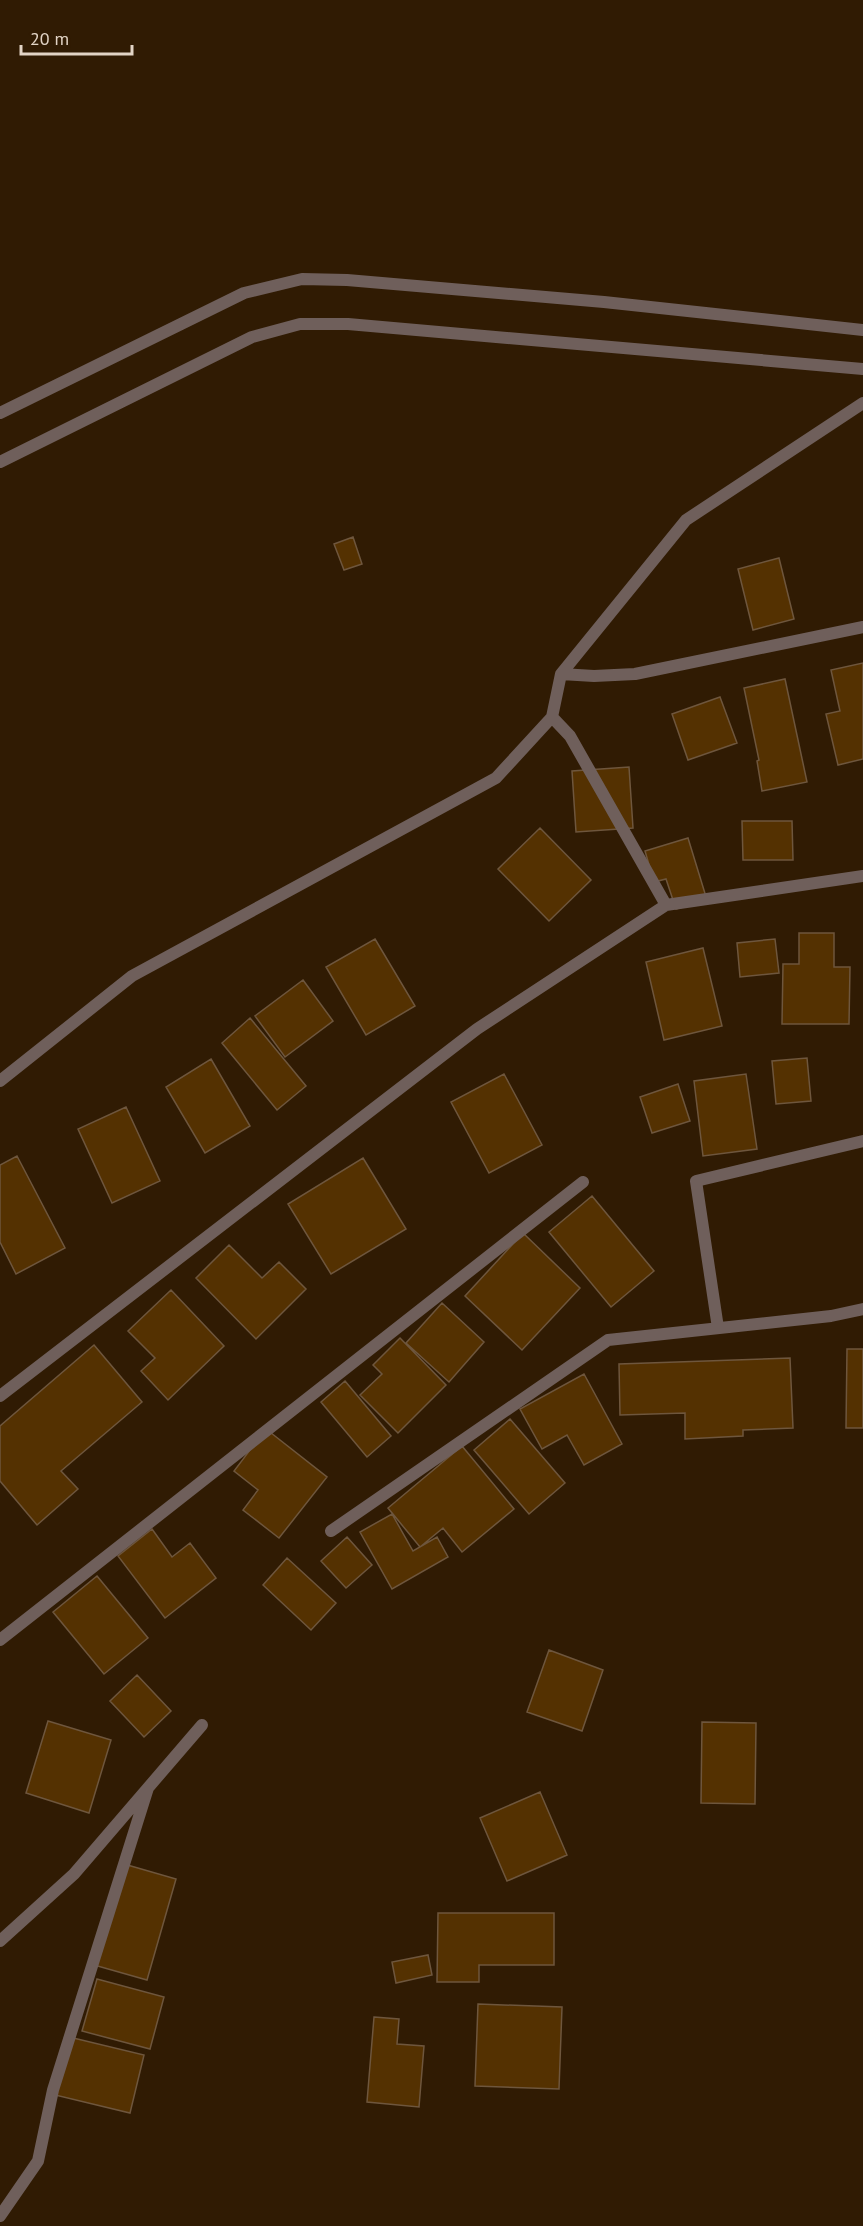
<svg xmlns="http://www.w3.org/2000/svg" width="863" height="2226" font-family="'PT Sans',sans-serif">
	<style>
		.building { fill: #543101; stroke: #6e563d; stroke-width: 1.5 }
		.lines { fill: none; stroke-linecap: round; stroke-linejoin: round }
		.street { stroke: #6f5f5b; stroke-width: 12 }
	</style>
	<rect width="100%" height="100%" fill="#301b03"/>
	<!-- building -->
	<path class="building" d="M 353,537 L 362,564 L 344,570 L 334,544 Z
		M 779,558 L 794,619 L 753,630 L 738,569 Z
		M 863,663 L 863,759 L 838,765 L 826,714 L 840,711 L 831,670 Z
		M 785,679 L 807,782 L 762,791 L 757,761 L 759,760 L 744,688 Z
		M 720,697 L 737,743 L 688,760 L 672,714 Z
		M 629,767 L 633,828 L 576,832 L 572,771 Z
		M 742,821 L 792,821 L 793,860 L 743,860 Z
		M 540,828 L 591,880 L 549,921 L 498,869 Z
		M 688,838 L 707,900 L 676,909 L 666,879 L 654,882 L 645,851 Z
		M 799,933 L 834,933 L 834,967 L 850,967 L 849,1024 L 782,1024 L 783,964 L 799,964 Z
		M 375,939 L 415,1006 L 366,1035 L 326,967 Z
		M 775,939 L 779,973 L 740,977 L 737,943 Z
		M 703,948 L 722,1026 L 664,1040 L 646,962 Z
		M 303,980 L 333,1021 L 285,1057 L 255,1016 Z
		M 250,1018 L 306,1086 L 277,1110 L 222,1043 Z
		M 807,1058 L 811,1101 L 776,1104 L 772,1061 Z
		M 211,1059 L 250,1126 L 205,1153 L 166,1087 Z
		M 504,1074 L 542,1145 L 489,1173 L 451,1102 Z
		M 746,1074 L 757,1149 L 703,1156 L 694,1081 Z
		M 678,1084 L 690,1121 L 652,1133 L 640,1097 Z
		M 126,1107 L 160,1181 L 112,1203 L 78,1129 Z
		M 17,1156 L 65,1248 L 16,1274 L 0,1242 L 0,1165 Z
		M 363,1158 L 406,1229 L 331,1274 L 288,1204 Z
		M 592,1196 L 654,1271 L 611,1307 L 549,1232 Z
		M 523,1233 L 580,1288 L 522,1350 L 465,1296 Z
		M 229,1245 L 262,1278 L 279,1262 L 306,1289 L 256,1339 L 196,1278 Z
		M 171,1290 L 224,1346 L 168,1400 L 141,1371 L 155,1358 L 128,1331 Z
		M 442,1303 L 484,1342 L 449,1382 L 406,1343 Z
		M 400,1338 L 446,1385 L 398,1433 L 360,1395 L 382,1374 L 373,1365 Z
		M 94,1345 L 142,1402 L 61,1471 L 78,1489 L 37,1525 L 0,1481 L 0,1426 Z
		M 847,1349 L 863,1349 L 863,1428 L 846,1428 Z
		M 790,1358 L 793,1428 L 743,1430 L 743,1436 L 685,1439 L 685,1413 L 620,1415 L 619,1364 Z
		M 584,1374 L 622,1444 L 584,1465 L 567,1435 L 542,1449 L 520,1409 Z
		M 345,1381 L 391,1436 L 367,1457 L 321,1402 Z
		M 510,1419 L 565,1483 L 529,1514 L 474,1450 Z
		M 266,1429 L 327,1477 L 279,1538 L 243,1510 L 258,1490 L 234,1471 Z
		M 462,1446 L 514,1509 L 462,1552 L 443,1528 L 420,1547 L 388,1508 Z
		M 392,1514 L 413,1551 L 437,1537 L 448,1557 L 392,1589 L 360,1532 Z
		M 152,1529 L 172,1557 L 190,1543 L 216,1578 L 165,1618 L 118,1556 Z
		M 347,1537 L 372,1565 L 346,1588 L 321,1561 Z
		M 287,1558 L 336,1603 L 311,1630 L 263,1585 Z
		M 97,1576 L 148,1638 L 104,1674 L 53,1612 Z
		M 549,1650 L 603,1670 L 582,1731 L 527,1712 Z
		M 137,1675 L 171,1711 L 144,1737 L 110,1701 Z
		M 48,1721 L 111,1740 L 89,1813 L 26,1793 Z
		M 702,1722 L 756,1723 L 755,1804 L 701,1803 Z
		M 540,1792 L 567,1855 L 507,1881 L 480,1818 Z
		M 124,1864 L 176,1879 L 147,1980 L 94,1965 Z
		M 438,1913 L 554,1913 L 554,1965 L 479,1965 L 479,1982 L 437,1982 Z
		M 428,1955 L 432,1975 L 396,1983 L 392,1962 Z
		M 97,1979 L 164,1997 L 150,2049 L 82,2031 Z
		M 478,2004 L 562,2007 L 559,2089 L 475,2086 Z
		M 374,2017 L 399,2019 L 397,2044 L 424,2046 L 419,2107 L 367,2102 Z
		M 65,2036 L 144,2055 L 130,2113 L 51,2094 Z"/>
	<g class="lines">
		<!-- street -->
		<path class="street" d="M 0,413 L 244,293 L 302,279 L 347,280 L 604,302 L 863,330
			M 0,462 L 252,337 L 300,324 L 348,324 L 863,369
			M 561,674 L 594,676 L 635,674 L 863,627
			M 552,717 L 570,736 L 666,905 L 863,876
			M 0,1081 L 132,976 L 496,778 L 552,717 L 561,674 L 686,520 L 863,403
			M 718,1328 L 696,1181 L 863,1141
			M 0,1396 L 477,1029 L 666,905
			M 331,1531 L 608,1340 L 831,1316 L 863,1309
			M 0,1640 L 583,1182
			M 0,1941 L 74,1874 L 202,1725
			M 0,2216 L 38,2161 L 53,2090 L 148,1788"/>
	</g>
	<!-- scale -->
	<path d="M21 45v9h111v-9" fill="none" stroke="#e2d4c6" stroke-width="3"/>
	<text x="30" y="45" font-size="18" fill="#e2d4c6" stroke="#301b03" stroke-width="4.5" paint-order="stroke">20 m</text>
</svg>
